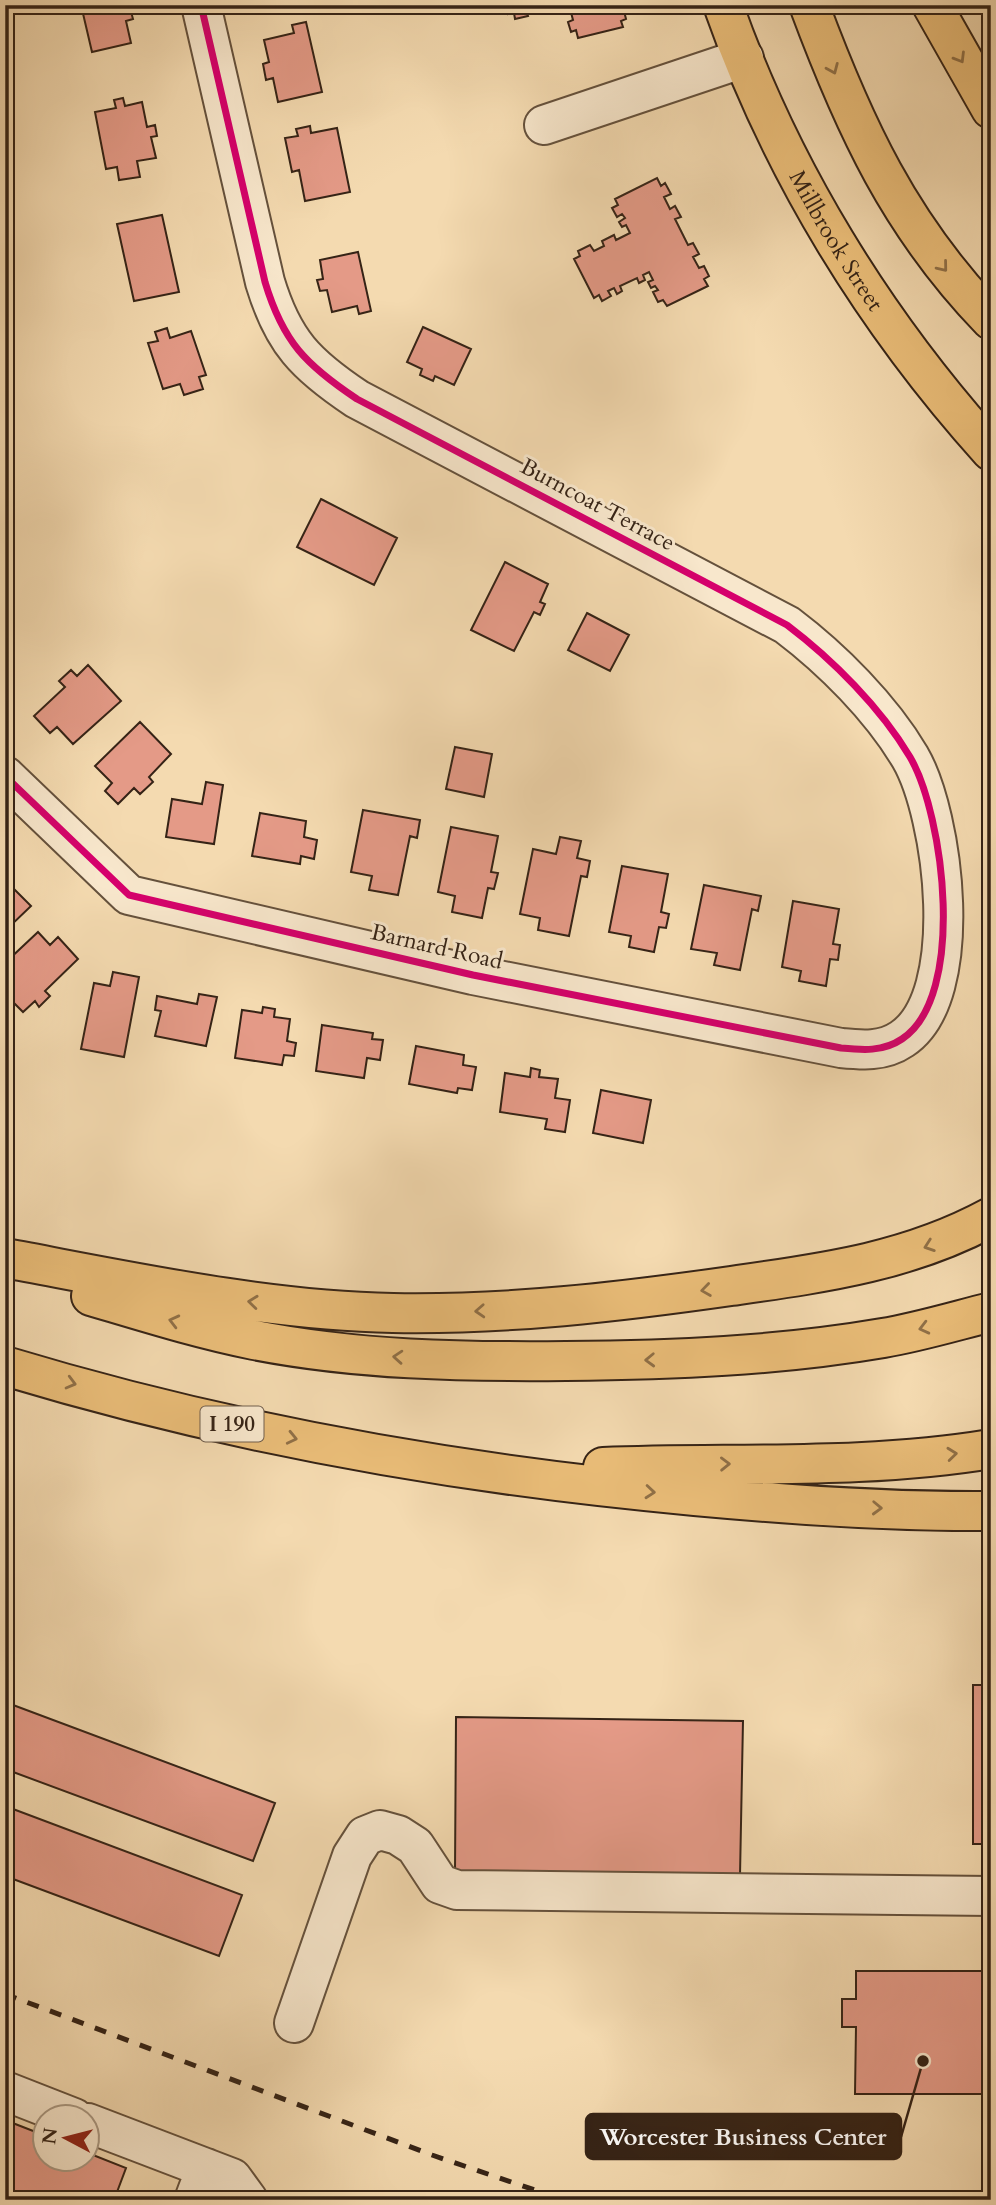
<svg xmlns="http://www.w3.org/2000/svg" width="996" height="2205" font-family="Cardo,serif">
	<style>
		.building { fill: #e49a87; stroke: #352316; stroke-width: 2 }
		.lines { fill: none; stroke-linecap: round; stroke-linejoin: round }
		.minor-casing { stroke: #65513c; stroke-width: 42 }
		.major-casing { stroke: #352316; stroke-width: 42 }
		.highway-casing { stroke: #352316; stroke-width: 42 }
		.minor { stroke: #f8e7cc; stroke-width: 38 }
		.major { stroke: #eabd78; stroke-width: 38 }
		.highway { stroke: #eabd78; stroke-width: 38 }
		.rail { stroke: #352316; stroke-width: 5; stroke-dasharray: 12 12; stroke-linecap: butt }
		.cycleway-casing { stroke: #f8e7cc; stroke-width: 11 }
		.cycleway { stroke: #d6006c; stroke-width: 7 }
		.oneway { stroke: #907047 }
		.labels { text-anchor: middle; stroke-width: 6; stroke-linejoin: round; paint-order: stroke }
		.shield { fill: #f8e7cc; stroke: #705e4d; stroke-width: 2 }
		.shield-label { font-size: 21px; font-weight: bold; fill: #352316 }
		.street-label { font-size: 23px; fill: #352316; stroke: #f8e7cc }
		.leader { fill: none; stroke: #352316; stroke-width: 2.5 }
		.callout-dot { fill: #352316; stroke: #f8e7cc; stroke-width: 2.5 }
		.callout { fill: #352316; stroke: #352316; stroke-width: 2.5 }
		.callout-label { font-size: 24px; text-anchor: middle; font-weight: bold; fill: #fff }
	</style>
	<rect width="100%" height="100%" fill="#f4dab0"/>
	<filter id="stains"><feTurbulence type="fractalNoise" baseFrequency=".00286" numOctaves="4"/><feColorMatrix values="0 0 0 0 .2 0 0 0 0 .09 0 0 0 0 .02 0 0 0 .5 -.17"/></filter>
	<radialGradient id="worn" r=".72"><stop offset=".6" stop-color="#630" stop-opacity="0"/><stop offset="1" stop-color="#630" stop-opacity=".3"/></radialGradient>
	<!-- building -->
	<path class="building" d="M 81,5 L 123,5 L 124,10 L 130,8 L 133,19 L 126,21 L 131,43 L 92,52 Z
		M 506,5 L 551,5 L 552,10 L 540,13 L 539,7 L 526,10 L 528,16 L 515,19 L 514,13 L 508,14 Z
		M 569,5 L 623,7 L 626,19 L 621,21 L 623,27 L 578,38 L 576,30 L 571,32 L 568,22 L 573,20 Z
		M 306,22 L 322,92 L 278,102 L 273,78 L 266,80 L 263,64 L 269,62 L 264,40 L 294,33 L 292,25 Z
		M 123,98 L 125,106 L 142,102 L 147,127 L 155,125 L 157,136 L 151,137 L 156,158 L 137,161 L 140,177 L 119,180 L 117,167 L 106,169 L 95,112 L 116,108 L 114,100 Z
		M 310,126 L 311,133 L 337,128 L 350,192 L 305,201 L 299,170 L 292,172 L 285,138 L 298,136 L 296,129 Z
		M 657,178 L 661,186 L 665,183 L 671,194 L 664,197 L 670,209 L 675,206 L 681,217 L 675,219 L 688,245 L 693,243 L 699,254 L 693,257 L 699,268 L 704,266 L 709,276 L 704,279 L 708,286 L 667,306 L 663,300 L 658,302 L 653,292 L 658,290 L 655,286 L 651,288 L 648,282 L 653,280 L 649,272 L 643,275 L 645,280 L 639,283 L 637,278 L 620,286 L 622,291 L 617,294 L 614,288 L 608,291 L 611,296 L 602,301 L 599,295 L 594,298 L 574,259 L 580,256 L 578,251 L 590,245 L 594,251 L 604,246 L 602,241 L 614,235 L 616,240 L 630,233 L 626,225 L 622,227 L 619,222 L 625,218 L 622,214 L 617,217 L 612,208 L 618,205 L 615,199 Z
		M 162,215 L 179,292 L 134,301 L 117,224 Z
		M 358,252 L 371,311 L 359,314 L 357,306 L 332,312 L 327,290 L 320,291 L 317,280 L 323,279 L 320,260 Z
		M 423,327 L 471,349 L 454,385 L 435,376 L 433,381 L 420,375 L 422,369 L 407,362 Z
		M 167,328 L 170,338 L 191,331 L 206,375 L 199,377 L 203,389 L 184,395 L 180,384 L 163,389 L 148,343 L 158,341 L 155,332 Z
		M 321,499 L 397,538 L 374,585 L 297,547 Z
		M 505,562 L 548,584 L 540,602 L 545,604 L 540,615 L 534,612 L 514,651 L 471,630 Z
		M 587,613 L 629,635 L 610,671 L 568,650 Z
		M 88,665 L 121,701 L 73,744 L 57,727 L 50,733 L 34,716 L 65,687 L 59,681 L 71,670 L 77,676 Z
		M 140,722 L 171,754 L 149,777 L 153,782 L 140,794 L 134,788 L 118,804 L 105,791 L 112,783 L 95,766 Z
		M 455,747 L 492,754 L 484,797 L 446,789 Z
		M 206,782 L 223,785 L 214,844 L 166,837 L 172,799 L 202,804 Z
		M 363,810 L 420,820 L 417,838 L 410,836 L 398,895 L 369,890 L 372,876 L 351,872 Z
		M 260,813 L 306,821 L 304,837 L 317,840 L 314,859 L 301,856 L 300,864 L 252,856 Z
		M 451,827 L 498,836 L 491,872 L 498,873 L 494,889 L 488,888 L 482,918 L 452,912 L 455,896 L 438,892 Z
		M 560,837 L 581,841 L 577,858 L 590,861 L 587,877 L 581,876 L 569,936 L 538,930 L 540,918 L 520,914 L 533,849 L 556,854 Z
		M 622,866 L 668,874 L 661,912 L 669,914 L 666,928 L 659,927 L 654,952 L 629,947 L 631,936 L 609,932 Z
		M 9,884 L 31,906 L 5,931 L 5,888 Z
		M 704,885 L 761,896 L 758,911 L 752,909 L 740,970 L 714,965 L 717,953 L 691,949 Z
		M 793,901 L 839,909 L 833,944 L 840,945 L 838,960 L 830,959 L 826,986 L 799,981 L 801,971 L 782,967 Z
		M 38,932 L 50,945 L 58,937 L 78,959 L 45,991 L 50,996 L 39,1007 L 35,1001 L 23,1012 L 5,994 L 5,963 Z
		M 113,972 L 139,977 L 124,1057 L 81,1049 L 94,983 L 110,986 Z
		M 199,994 L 217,997 L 206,1046 L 155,1036 L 161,1011 L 155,1010 L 157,996 L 197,1004 Z
		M 263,1007 L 275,1009 L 274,1017 L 290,1019 L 287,1041 L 296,1043 L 294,1056 L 284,1055 L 282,1065 L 235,1058 L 242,1010 L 262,1013 Z
		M 322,1025 L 373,1033 L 372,1039 L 383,1040 L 380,1060 L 367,1058 L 364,1078 L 316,1071 Z
		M 416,1046 L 464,1055 L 463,1065 L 476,1067 L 472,1090 L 458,1088 L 457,1093 L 409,1084 Z
		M 531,1068 L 540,1070 L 539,1077 L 558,1079 L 555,1098 L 570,1100 L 565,1132 L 545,1129 L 547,1119 L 500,1112 L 505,1073 L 530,1077 Z
		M 601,1090 L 651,1100 L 643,1143 L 593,1133 Z
		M 973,1685 L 991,1685 L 991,1844 L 973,1844 Z
		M 5,1702 L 275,1803 L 253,1861 L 5,1769 Z
		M 456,1717 L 743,1721 L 740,1875 L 455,1872 Z
		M 5,1806 L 242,1895 L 219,1956 L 5,1876 Z
		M 856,1971 L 991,1971 L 991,2094 L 855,2094 L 856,2027 L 842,2027 L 842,1999 L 856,1999 Z
		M 5,2120 L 46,2136 L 46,2160 L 88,2160 L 88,2153 L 126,2168 L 114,2200 L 5,2200 Z"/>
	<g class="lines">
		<!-- minor casing -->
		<g class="minor-casing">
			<path id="minor" d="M 544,125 L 744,58
				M 5,776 L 129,895 L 473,975 L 841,1048 C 862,1050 883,1052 902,1039 C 967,996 944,815 910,757 C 881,708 832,659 787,625 L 357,399 C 306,365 283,342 265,282 L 201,5
				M 294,2023 L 352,1856 L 365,1836 L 380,1830 L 398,1835 L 415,1846 L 440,1884 L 457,1890 L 991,1896
				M 5,2091 L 74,2118
				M 88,2123 L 232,2178 L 248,2200
				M 194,2200 L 206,2168"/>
		</g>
		<!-- major casing -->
		<g class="major-casing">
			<g id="major">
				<path id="s1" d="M 723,5 C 781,170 874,321 991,451"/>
			</g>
		</g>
		<!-- highway casing -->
		<g class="highway-casing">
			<path id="highway" d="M 809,5 C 854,126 900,226 991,320
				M 932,5 L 991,109
				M 5,1258 C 134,1282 262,1310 393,1313 C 507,1315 619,1302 731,1286 C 823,1273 908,1262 991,1217
				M 91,1296 C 145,1312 199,1329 254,1340 C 356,1360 463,1362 566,1361 C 672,1360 778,1356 883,1338 C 919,1332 955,1321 991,1312
				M 5,1366 C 230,1434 462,1475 695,1496 C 793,1505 892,1512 991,1511
				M 603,1467 C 732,1462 864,1470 991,1449"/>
		</g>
		<!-- minor -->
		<use href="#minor" class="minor"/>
		<!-- major -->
		<use href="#major" class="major"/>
		<!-- highway -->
		<use href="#highway" class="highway"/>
		<!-- rail -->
		<path class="rail" d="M 5,1994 L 432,2155 L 564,2200"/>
		<!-- cycleway casing -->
		<g class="cycleway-casing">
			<path id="cycleway" d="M 5,776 L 129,895 L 473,975 L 841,1048 C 862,1050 883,1052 902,1039 C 967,996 944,815 910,757 C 881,708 832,659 787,625 L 357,399 C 306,365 283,342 265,282 L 201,5"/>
		</g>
		<!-- cycleway -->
		<use href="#cycleway" class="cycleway"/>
	</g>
	<!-- one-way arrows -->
	<defs><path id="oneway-chevron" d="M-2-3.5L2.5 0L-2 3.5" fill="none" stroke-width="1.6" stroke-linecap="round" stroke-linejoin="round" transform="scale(1.75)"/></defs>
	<g class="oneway">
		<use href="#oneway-chevron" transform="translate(960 58) rotate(59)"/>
		<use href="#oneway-chevron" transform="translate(833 69) rotate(67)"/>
		<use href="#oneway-chevron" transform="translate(943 267) rotate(51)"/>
		<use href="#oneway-chevron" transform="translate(929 1246) rotate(161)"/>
		<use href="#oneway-chevron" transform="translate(706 1290) rotate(172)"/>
		<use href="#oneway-chevron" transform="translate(253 1302) rotate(-174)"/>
		<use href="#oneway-chevron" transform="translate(480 1311) rotate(177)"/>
		<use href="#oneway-chevron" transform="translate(174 1321) rotate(-166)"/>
		<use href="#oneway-chevron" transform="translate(924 1328) rotate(166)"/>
		<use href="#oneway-chevron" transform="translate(398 1357) rotate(-176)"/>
		<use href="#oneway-chevron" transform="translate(650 1360) rotate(178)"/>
		<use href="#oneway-chevron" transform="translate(71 1383) rotate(15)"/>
		<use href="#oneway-chevron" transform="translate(292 1438) rotate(13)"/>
		<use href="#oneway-chevron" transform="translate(952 1454) rotate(-6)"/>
		<use href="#oneway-chevron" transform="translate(725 1464) rotate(-1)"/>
		<use href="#oneway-chevron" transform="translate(650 1492) rotate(5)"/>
		<use href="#oneway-chevron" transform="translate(877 1508) rotate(2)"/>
	</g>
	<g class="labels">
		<!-- shield labels -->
		<rect class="shield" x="200.5" y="1406.5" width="63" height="35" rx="5"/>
		<g class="shield-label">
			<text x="232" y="1431">I 190</text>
		</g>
		<!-- street labels -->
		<g class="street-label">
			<text dy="8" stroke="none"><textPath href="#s1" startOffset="262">Millbrook Street</textPath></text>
			<text transform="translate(598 504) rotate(28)" y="8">Burncoat Terrace</text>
			<text transform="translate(437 946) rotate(13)" y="8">Barnard Road</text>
		</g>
	</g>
	<!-- callouts -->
	<path class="leader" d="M923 2061L901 2137"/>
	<circle class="callout-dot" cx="923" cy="2061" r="7"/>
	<rect class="callout" x="586" y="2114" width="315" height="45" rx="7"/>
	<g class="callout-label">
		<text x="743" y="2145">Worcester Business Center</text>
	</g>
	<!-- margin -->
	<rect width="996" height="2205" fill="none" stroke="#f4dab0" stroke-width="28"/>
	<rect x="7" y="7" width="982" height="2191" fill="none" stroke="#352316" stroke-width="3.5"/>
	<rect x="14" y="14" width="968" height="2177" fill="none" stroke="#352316" stroke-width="2"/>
	<!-- north arrow -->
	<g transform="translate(66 2138) rotate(277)"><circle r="33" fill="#f8e7cc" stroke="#aa9983" stroke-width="2"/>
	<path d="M0-5L12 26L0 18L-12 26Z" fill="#8f2418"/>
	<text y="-10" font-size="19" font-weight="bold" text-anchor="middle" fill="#352316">N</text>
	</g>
	<rect width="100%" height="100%" filter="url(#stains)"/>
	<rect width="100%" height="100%" fill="url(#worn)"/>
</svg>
